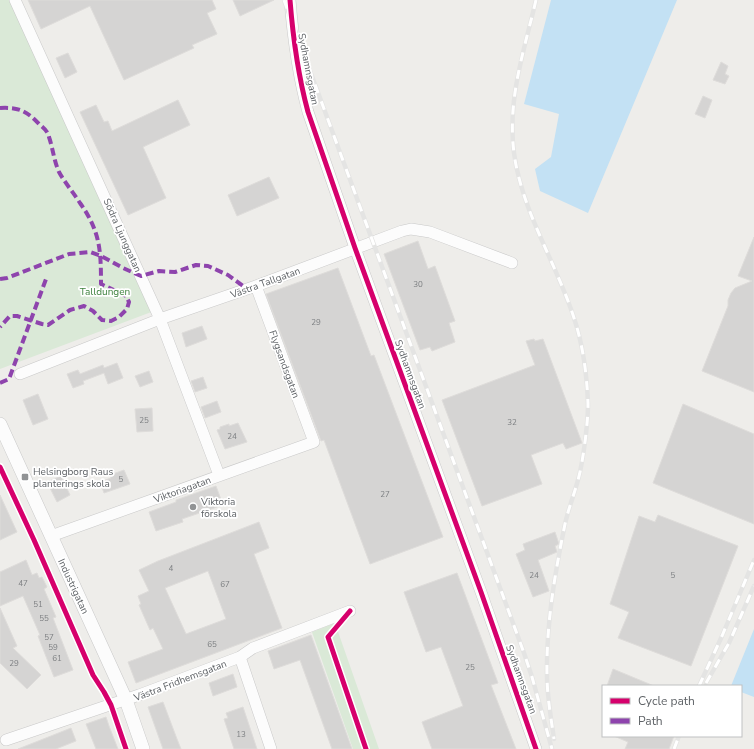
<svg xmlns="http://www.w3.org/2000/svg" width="754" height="749" font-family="'Nunito Sans',sans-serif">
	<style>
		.green { fill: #dae9d7 }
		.water { fill: #c3e1f4 }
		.building { fill: #d5d4d3; stroke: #dedcda; fill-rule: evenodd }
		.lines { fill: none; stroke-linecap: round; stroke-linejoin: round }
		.minor-casing { stroke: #c9c9c9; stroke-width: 12 }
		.tertiary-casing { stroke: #c9c9c9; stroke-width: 14 }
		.minor { stroke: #fcfcfc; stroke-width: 11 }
		.tertiary { stroke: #fcfcfc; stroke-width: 13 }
		.rail-casing { stroke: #e4e4e3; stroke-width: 4.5 }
		.rail { stroke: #fff; stroke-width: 3; stroke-dasharray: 9; stroke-linecap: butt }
		.quiet { stroke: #8e44ad; stroke-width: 4; stroke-dasharray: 8 4; stroke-linecap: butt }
		.cycleway-casing { stroke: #fff; stroke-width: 8 }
		.cycleway { stroke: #d6006c; stroke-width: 5 }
		.poi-dot { fill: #919395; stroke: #fff; stroke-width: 1.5 }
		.labels { text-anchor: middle; stroke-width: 3.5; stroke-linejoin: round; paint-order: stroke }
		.number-label { font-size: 8px; fill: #7e8083 }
		.street-label { font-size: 10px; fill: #5f6367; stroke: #fff }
		.park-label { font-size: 10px; fill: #3d813d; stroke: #fff }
		.poi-label { font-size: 10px; fill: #5f6367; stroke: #fff; text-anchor: start }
	</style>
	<rect width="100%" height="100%" fill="#eeedea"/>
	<!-- green -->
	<path class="green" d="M 0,0 L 10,0 L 154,311 L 0,369 Z
		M 335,623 L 379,749 L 353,749 L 312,632 Z"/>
	<!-- water -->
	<path class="water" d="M 551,0 L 677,0 L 588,213 L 540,191 L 535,169 L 551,157 L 559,114 L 524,104 Z
		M 754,629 L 754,697 L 741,692 L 741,686 L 731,686 Z"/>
	<!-- building -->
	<path class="building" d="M 28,0 L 212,0 L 216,9 L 207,13 L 217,34 L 192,45 L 194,48 L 124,80 L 90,6 L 41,29 Z
		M 233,0 L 274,0 L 240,16 Z
		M 68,53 L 77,72 L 65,78 L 56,58 Z
		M 721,62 L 728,66 L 725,74 L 729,76 L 725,84 L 713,80 Z
		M 703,96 L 712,100 L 705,118 L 695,114 Z
		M 178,100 L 190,125 L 143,147 L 166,198 L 128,215 L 80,112 L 96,105 L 104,122 L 108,121 L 112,131 Z
		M 269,177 L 279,198 L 237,216 L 228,195 Z
		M 754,237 L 754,392 L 702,371 L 728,306 L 728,300 L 731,293 L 735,288 L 752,281 L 738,276 Z
		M 418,241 L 428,269 L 435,266 L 455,321 L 449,323 L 455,342 L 432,351 L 430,347 L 420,350 L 384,254 Z
		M 338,268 L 371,356 L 374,355 L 443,537 L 370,564 L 324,440 L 321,441 L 266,294 Z
		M 202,326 L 207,339 L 186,347 L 182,333 Z
		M 534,339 L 535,341 L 543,339 L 582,443 L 566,449 L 563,443 L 531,455 L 542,484 L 482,506 L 442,400 L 535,365 L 526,341 Z
		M 117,363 L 123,378 L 108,384 L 104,373 L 83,381 L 84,384 L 73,388 L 67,374 L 78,370 L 80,374 L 103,365 L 104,368 Z
		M 149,371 L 153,382 L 140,387 L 135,376 Z
		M 203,377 L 207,388 L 195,392 L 191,381 Z
		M 38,394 L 48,419 L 33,425 L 23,400 Z
		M 217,401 L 221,412 L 205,418 L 201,407 Z
		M 683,404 L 754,434 L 754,524 L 653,483 Z
		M 152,408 L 153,431 L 137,432 L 135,409 Z
		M 238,423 L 247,442 L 225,449 L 217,430 L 220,429 L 220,427 L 229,424 L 229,426 Z
		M 124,470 L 130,484 L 104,493 L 100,482 L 111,478 L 110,475 Z
		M 61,476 L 70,495 L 57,502 L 47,482 Z
		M 216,486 L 223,505 L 182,519 L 183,522 L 156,531 L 149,512 L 176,502 L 176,500 Z
		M 0,495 L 17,532 L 0,540 Z
		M 658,515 L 738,546 L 691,666 L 618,638 L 629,612 L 610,604 L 639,516 L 655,522 Z
		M 259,522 L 269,548 L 254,554 L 282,628 L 136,683 L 128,662 L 163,649 L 153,628 L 150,630 L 139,605 L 141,604 L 138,596 L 149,591 L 139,570 L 158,561 ZM 208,571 L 226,619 L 186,634 L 165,588 Z
		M 555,532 L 559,544 L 555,546 L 557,552 L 538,560 L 549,591 L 533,597 L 516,554 L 525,550 L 523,544 Z
		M 26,560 L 32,575 L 37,573 L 39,578 L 42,577 L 47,587 L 44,589 L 56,617 L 53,618 L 73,670 L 54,677 L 38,636 L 40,635 L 23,596 L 0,606 L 0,572 Z
		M 457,573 L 498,683 L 491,685 L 516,749 L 432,749 L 422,722 L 463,706 L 441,647 L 426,652 L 404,592 Z
		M 0,608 L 17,646 L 13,648 L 41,675 L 27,689 L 0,663 Z
		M 311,635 L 352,749 L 332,749 L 300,660 L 274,669 L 268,651 Z
		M 613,669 L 654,686 L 607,686 Z
		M 233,674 L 237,687 L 213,696 L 209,683 Z
		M 163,702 L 177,739 L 181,749 L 163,749 L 148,707 Z
		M 243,707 L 257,749 L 234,749 L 224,719 L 228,718 L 226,713 Z
		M 106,717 L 109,726 L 118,749 L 96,749 L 86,724 Z
		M 71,728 L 76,741 L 56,749 L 18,749 Z
		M 614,736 L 674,736 L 669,749 L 625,749 L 628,742 Z"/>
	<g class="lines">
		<!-- minor casing -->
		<g class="minor-casing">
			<path id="minor" d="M 15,0 L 160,319 L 219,475
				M 290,0 C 293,38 298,75 308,112 L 355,248 L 481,592 L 536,749
				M 20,374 L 160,319 L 256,286 L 402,231 L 411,229 L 430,232 L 512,263
				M 51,536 L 314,442 L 256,286
				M 240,657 L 271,749
				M 6,740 L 139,695 L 240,657 L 253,648 L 350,611"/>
		</g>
		<!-- tertiary casing -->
		<g class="tertiary-casing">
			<path id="tertiary" d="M 0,424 L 126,700 L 143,749"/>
		</g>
		<!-- minor -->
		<use href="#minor" class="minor"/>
		<!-- tertiary -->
		<use href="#tertiary" class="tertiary"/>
		<!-- rail casing -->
		<g class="rail-casing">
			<path id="rail" d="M 284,0 L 524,653 L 532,677 L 552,749
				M 536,0 C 524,51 507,100 514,153 C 522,212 556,262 574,318 C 583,345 587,375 588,404 C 588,423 584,453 580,472 C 576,490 569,506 565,524 C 555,573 546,624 547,675 C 547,696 551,718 554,739
				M 706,683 L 729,643 L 754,586
				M 699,686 L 722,636 L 754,560
				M 674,749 L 679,736"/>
		</g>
		<!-- rail -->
		<use href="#rail" class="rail"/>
		<!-- quiet -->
		<path class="quiet" d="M 0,108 C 19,107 27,111 40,125 C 44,128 48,132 49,137 C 53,149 54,161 59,172 C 65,183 73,192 80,203 C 100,231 101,250 101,284 L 126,296 L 129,302 L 127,309 L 119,317 L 111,321 L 102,320 L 93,311 L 84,306 L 70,310 L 48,325 L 42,324 L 17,316 L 10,316 L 0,327
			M 0,279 L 7,278 L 69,254 L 90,252 L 101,256 L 123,268 L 141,276 L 159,271 L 175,272 L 196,265 L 208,266 L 228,275 L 247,289
			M 0,383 L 9,379 L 46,279"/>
		<!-- cycleway casing -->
		<g class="cycleway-casing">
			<path id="cycleway" d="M 290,0 C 293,38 298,75 308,112 L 355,248 L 481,592 L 536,749
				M 0,467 L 34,540 L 93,675 L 104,692 L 111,705 L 126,749
				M 350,611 L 328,637 L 366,749"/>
		</g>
		<!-- cycleway -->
		<use href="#cycleway" class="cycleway"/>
	</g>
	<!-- markers -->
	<g class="poi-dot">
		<rect x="21" y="473" width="8" height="8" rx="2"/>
		<circle cx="193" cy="507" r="4"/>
	</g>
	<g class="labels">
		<!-- number labels -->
		<g class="number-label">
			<text x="418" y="287">30</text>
			<text x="316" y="325">29</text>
			<text x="144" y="423">25</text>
			<text x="512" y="425">32</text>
			<text x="232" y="439">24</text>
			<text x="121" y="482">5</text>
			<text x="385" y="497">27</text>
			<text x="171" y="571">4</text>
			<text x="534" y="578">24</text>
			<text x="673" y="578">5</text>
			<text x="23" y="586">47</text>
			<text x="225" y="587">67</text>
			<text x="38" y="607">51</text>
			<text x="44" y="621">55</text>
			<text x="49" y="640">57</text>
			<text x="212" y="647">65</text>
			<text x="53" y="650">59</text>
			<text x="57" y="661">61</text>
			<text x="14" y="666">29</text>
			<text x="470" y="670">25</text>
			<text x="241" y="737">13</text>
		</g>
		<!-- street labels -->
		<g class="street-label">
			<text transform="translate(309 69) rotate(79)" y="4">Sydhamnsgatan</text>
			<text transform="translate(123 235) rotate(66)" y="4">Södra Ljunggatan</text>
			<text transform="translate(265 282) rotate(-20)" y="4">Västra Tallgatan</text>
			<text transform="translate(285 364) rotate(70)" y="4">Flygsandsgatan</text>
			<text transform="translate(411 374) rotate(70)" y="4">Sydhamnsgatan</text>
			<text transform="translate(182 489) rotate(-20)" y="4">Viktoriagatan</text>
			<text transform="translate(74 586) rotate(65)" y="4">Industrigatan</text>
			<text transform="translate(522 679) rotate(70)" y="4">Sydhamnsgatan</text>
			<text transform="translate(180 680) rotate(-21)" y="4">Västra Fridhemsgatan</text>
		</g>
		<!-- park labels -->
		<g class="park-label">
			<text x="105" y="295">Talldungen</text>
		</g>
		<!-- poi labels -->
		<g class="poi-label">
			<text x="33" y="475">Helsingborg Raus<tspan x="33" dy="12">planterings skola</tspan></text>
			<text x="201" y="505">Viktoria<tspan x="201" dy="12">förskola</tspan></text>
		</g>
	</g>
	<!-- legend -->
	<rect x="602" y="685" width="140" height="52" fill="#ffffff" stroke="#bfc1c2"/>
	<rect x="610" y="698" width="20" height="6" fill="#d6006c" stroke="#bfc1c2"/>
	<text x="638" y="705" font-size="12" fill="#5f6367">Cycle path</text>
	<rect x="610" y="718" width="20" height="6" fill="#8e44ad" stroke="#bfc1c2"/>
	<text x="638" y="725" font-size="12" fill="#5f6367">Path</text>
</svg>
